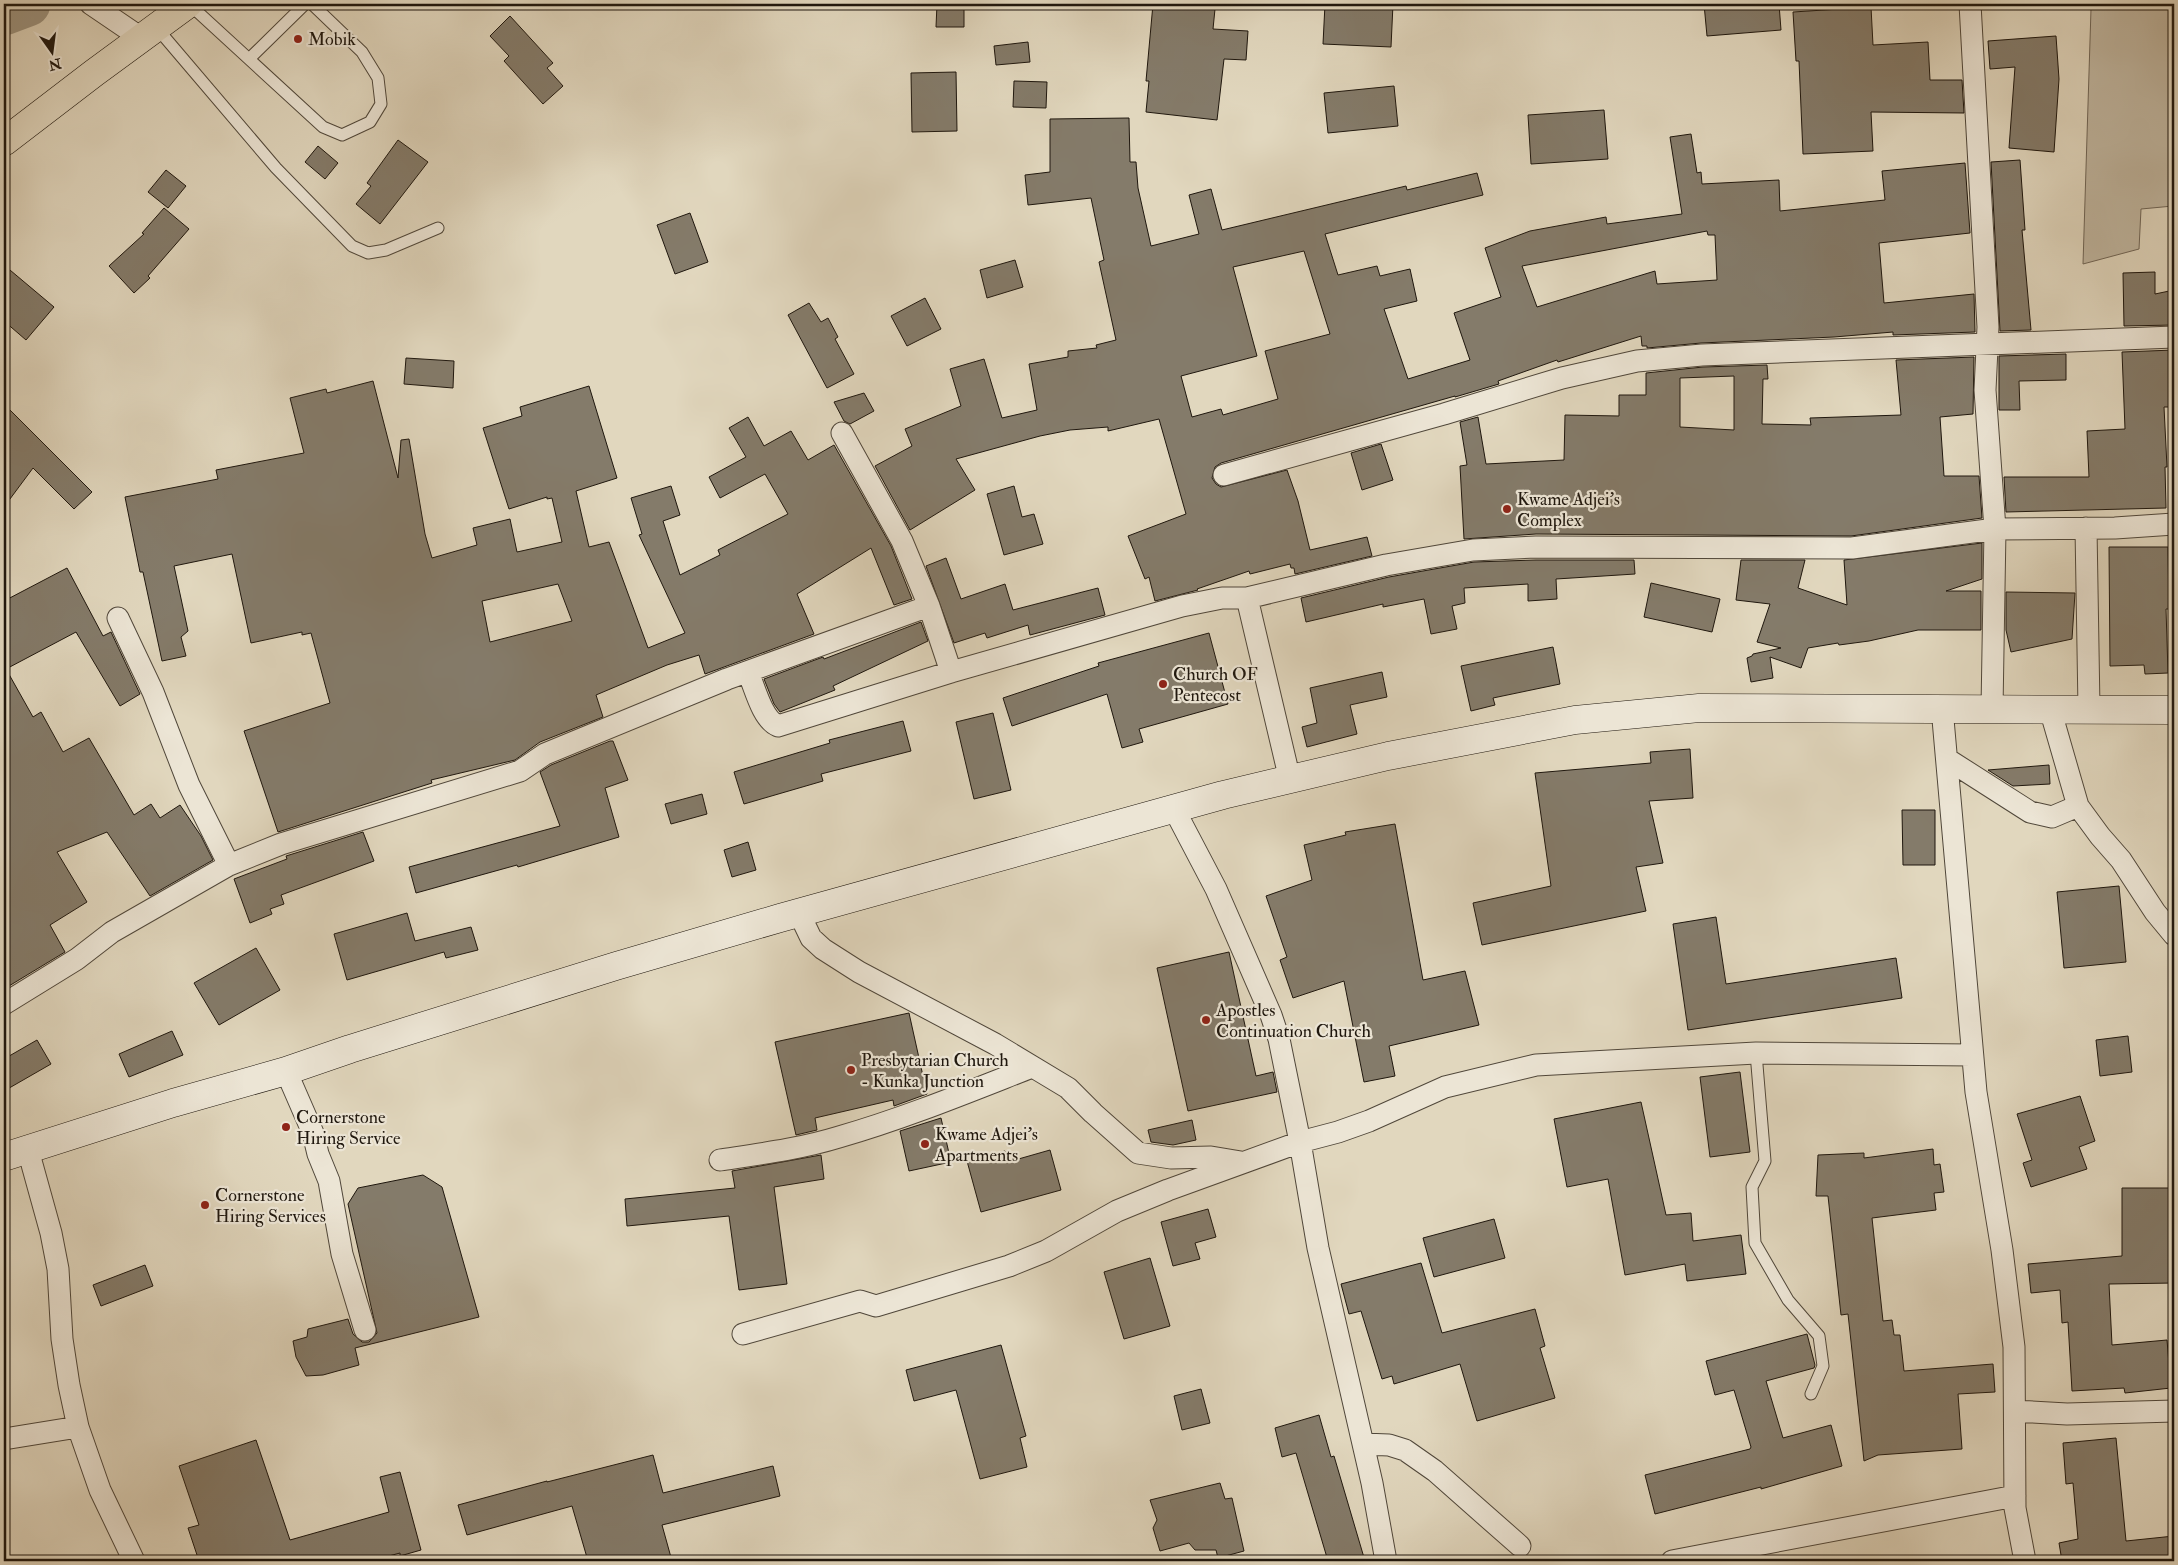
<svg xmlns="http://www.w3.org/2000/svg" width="2178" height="1565" font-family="'IM FELL Double Pica',serif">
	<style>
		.green { fill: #c0b6a0; stroke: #706657 }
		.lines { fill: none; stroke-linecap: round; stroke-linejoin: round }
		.river { stroke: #9f9682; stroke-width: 45 }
		.building { fill: #847b6a; stroke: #1f170e; fill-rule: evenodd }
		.lane-casing { stroke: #50473a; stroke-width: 13 }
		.street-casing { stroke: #50473a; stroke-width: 23 }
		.secondary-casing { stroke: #1f170e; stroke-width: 29 }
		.primary-casing { stroke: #1f170e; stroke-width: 29 }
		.lane { stroke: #ece5d5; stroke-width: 11 }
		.street { stroke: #ece5d5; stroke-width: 21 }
		.secondary { stroke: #ece5d5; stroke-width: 28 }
		.primary { stroke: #e1d7be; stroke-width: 28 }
		.poi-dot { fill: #8f2418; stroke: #ece5d5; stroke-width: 2 }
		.labels { text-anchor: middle; stroke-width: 4.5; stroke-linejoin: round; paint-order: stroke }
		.poi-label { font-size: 18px; fill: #1f170e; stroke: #ece5d5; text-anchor: start }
	</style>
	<rect width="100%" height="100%" fill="#e1d7be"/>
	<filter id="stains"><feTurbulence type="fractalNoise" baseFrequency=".004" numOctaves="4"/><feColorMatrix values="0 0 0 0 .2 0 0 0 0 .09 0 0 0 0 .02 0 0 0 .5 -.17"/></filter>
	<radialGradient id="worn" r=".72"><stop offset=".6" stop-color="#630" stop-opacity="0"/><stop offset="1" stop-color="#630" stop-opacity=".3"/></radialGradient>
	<!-- green -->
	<path class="green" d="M 2089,4 L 2174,4 L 2174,165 L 2173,165 L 2173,206 L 2141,209 L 2139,249 L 2083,264 L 2091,9 Z"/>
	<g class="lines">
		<!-- river -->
		<path class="river" d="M 4,13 L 28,4"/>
	</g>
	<!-- building -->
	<path class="building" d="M 937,4 L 964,4 L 964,27 L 936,27 Z
		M 1153,4 L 1215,9 L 1213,29 L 1248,31 L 1246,60 L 1224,59 L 1217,120 L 1146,112 L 1149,81 L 1146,81 Z
		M 1325,4 L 1393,4 L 1391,47 L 1323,44 Z
		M 1704,4 L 1779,4 L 1781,30 L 1707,36 Z
		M 1871,7 L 1873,45 L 1928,42 L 1930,80 L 1962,80 L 1964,113 L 1871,112 L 1873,151 L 1803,154 L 1799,61 L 1796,61 L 1793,12 Z
		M 510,16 L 553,63 L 547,68 L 563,86 L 543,104 L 504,61 L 509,56 L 490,36 Z
		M 2056,36 L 2059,79 L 2054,152 L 2009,148 L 2015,67 L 1990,69 L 1988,41 Z
		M 1028,42 L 1030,62 L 996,65 L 994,46 Z
		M 956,72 L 957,131 L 912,132 L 911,73 Z
		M 1014,81 L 1047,82 L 1046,108 L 1013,107 Z
		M 1394,86 L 1398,126 L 1328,133 L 1324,93 Z
		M 1604,110 L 1608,159 L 1531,164 L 1528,115 Z
		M 1129,118 L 1130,162 L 1136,162 L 1138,188 L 1151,246 L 1199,234 L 1189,195 L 1211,189 L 1222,230 L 1406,186 L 1407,190 L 1477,173 L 1483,195 L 1325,234 L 1338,275 L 1377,266 L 1380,276 L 1410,269 L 1417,301 L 1384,309 L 1408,379 L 1470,360 L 1454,313 L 1501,297 L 1485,248 L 1530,231 L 1606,217 L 1607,224 L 1682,214 L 1670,137 L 1691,134 L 1697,173 L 1701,172 L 1702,184 L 1779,180 L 1780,211 L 1885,200 L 1882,171 L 1965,163 L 1970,233 L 1879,243 L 1884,303 L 1974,294 L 1975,332 L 1893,335 L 1893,332 L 1834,337 L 1701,343 L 1647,348 L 1647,346 L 1642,346 L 1641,336 L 1558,362 L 1557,360 L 1498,381 L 1499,384 L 1455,397 L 1455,396 L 1221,463 L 1215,467 L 1212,478 L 1216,484 L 1221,487 L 1287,470 L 1298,501 L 1310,550 L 1367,537 L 1372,556 L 1295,574 L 1294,568 L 1291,568 L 1290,564 L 1250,574 L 1249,571 L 1197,589 L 1198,590 L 1155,601 L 1149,577 L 1145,579 L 1128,536 L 1186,514 L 1159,419 L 1108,431 L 1108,427 L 1070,430 L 1040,436 L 956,459 L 975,490 L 910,530 L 875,466 L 912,446 L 905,429 L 961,406 L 950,369 L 984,359 L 1002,418 L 1037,410 L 1029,364 L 1068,357 L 1068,351 L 1097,348 L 1096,345 L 1116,340 L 1099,262 L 1104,260 L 1091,198 L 1028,205 L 1025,175 L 1050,172 L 1050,119 ZM 1707,231 L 1708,235 L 1715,235 L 1717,280 L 1657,284 L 1655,271 L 1537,307 L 1522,266 ZM 1304,251 L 1330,334 L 1265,351 L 1278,399 L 1223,415 L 1221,409 L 1192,417 L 1181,376 L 1257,356 L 1233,267 Z
		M 398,140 L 428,162 L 380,224 L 356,204 L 371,186 L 367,183 Z
		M 318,146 L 338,163 L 325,179 L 305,162 Z
		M 2020,160 L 2025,230 L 2022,230 L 2031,330 L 2000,331 L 1991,162 Z
		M 166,170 L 186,186 L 168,208 L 148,192 Z
		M 164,208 L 189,229 L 148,276 L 150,278 L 134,293 L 109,266 L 144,234 L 142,233 Z
		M 690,213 L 708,262 L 675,274 L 657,225 Z
		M 1015,260 L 1023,287 L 987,298 L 980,270 Z
		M 4,265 L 54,307 L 26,340 L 4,321 Z
		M 2155,272 L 2155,294 L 2174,290 L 2174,325 L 2124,326 L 2123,273 Z
		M 925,298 L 941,329 L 907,346 L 891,316 Z
		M 809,303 L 821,322 L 828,318 L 838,337 L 835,339 L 854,374 L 827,388 L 788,315 Z
		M 2174,350 L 2174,407 L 2164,407 L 2167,467 L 2165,467 L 2166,508 L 2006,512 L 2004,477 L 2089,477 L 2087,431 L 2125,429 L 2122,352 Z
		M 2066,354 L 2066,380 L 2019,381 L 2020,410 L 1999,410 L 1999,356 Z
		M 1974,357 L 1973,414 L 1940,417 L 1944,476 L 1979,476 L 1982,518 L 1851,536 L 1536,534 L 1464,539 L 1460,466 L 1467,465 L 1460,422 L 1478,417 L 1486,464 L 1564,460 L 1565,415 L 1619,416 L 1619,395 L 1646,395 L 1646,373 L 1703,367 L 1767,365 L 1768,379 L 1763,379 L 1762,424 L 1811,425 L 1810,418 L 1901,415 L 1896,360 ZM 1734,376 L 1734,430 L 1680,427 L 1680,378 Z
		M 406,358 L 454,361 L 453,388 L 404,384 Z
		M 373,381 L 398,478 L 401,440 L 409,439 L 425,534 L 432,558 L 477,545 L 473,528 L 510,519 L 517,552 L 562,542 L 552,498 L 547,499 L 547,497 L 509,509 L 483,428 L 522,416 L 520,407 L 589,386 L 617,478 L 576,491 L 589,547 L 609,542 L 648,648 L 685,633 L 639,535 L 642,534 L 631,498 L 671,486 L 680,515 L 663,521 L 680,575 L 720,555 L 718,550 L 788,514 L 765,474 L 720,498 L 709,477 L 746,457 L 729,428 L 748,417 L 764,446 L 791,431 L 808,460 L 834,445 L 891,546 L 912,599 L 894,605 L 871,548 L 797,594 L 814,634 L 705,674 L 699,655 L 667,665 L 596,695 L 603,717 L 540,742 L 515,760 L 431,780 L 432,783 L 278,832 L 244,731 L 330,703 L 311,633 L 302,635 L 302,632 L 251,643 L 232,554 L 174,566 L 188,631 L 181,637 L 186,656 L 162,661 L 143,572 L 140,572 L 125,497 L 218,479 L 216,470 L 304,453 L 290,398 L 326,389 L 327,393 ZM 558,584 L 572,621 L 490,642 L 482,601 Z
		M 864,393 L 874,411 L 850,424 L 844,421 L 834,402 Z
		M 4,404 L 92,492 L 74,509 L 33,468 L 4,507 Z
		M 1381,444 L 1393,480 L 1362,490 L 1351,453 Z
		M 1014,486 L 1022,517 L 1034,514 L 1043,544 L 1004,555 L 987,494 Z
		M 1982,543 L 1982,579 L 1946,591 L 1981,591 L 1981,630 L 1918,630 L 1869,641 L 1839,645 L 1838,643 L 1808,648 L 1801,668 L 1770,657 L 1773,678 L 1751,682 L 1747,658 L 1752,656 L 1753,654 L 1781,648 L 1757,642 L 1770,604 L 1736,600 L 1741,560 L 1805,560 L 1798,588 L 1847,605 L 1844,560 Z
		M 2109,547 L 2168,547 L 2169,609 L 2166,609 L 2168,673 L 2145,674 L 2144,665 L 2110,666 Z
		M 946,558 L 961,599 L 1005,584 L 1013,610 L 1098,588 L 1105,615 L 1030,635 L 1028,625 L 987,638 L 985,633 L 954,643 L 926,566 Z
		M 1536,560 L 1634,560 L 1635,574 L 1556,579 L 1557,599 L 1528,601 L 1528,584 L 1464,588 L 1465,603 L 1452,606 L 1457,629 L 1431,634 L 1424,599 L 1383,607 L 1383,604 L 1306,622 L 1301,598 L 1389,577 L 1474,562 Z
		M 67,568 L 103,636 L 111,632 L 140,694 L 120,706 L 76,632 L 6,669 L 33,717 L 41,712 L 63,752 L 89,738 L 134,815 L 151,804 L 160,818 L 180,805 L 201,836 L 213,860 L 150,896 L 107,832 L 57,852 L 87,902 L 50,925 L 65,952 L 4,989 L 4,601 Z
		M 1651,583 L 1720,599 L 1712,632 L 1644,617 Z
		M 2006,592 L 2075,593 L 2072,639 L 2011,652 L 2006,630 Z
		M 921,622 L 928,641 L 833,686 L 835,690 L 780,712 L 774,704 L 764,679 L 823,657 L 824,659 Z
		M 1209,633 L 1228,704 L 1139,729 L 1143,742 L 1122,748 L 1107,694 L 1012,726 L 1003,698 L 1099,666 L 1098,663 Z
		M 1553,647 L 1560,684 L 1493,698 L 1495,705 L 1471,711 L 1461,666 Z
		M 1382,672 L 1387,697 L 1350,705 L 1357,734 L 1307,747 L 1302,727 L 1317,723 L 1310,688 Z
		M 993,713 L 1011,790 L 974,799 L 956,722 Z
		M 903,721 L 911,751 L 821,774 L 823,781 L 744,804 L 734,772 L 830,743 L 829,740 Z
		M 610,741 L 613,741 L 628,780 L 605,788 L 619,837 L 518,867 L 517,865 L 416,893 L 409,867 L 560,826 L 540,772 L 551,765 Z
		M 1690,749 L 1693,798 L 1649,801 L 1663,863 L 1636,867 L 1646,911 L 1482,945 L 1473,903 L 1551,886 L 1535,773 L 1651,763 L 1650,752 Z
		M 2049,765 L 2050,784 L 2013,786 L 1988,770 Z
		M 702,794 L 707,814 L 671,824 L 665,804 Z
		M 1902,810 L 1935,810 L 1935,865 L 1903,865 Z
		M 1395,824 L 1423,980 L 1465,971 L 1479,1025 L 1389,1046 L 1395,1076 L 1364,1082 L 1344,981 L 1293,998 L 1280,960 L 1287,957 L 1266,896 L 1312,880 L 1304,845 L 1346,835 L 1345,832 Z
		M 363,832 L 374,861 L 281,895 L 284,904 L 270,909 L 272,914 L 250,923 L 234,879 L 287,859 L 286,856 Z
		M 748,842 L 756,870 L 732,877 L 724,850 Z
		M 2119,886 L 2126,962 L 2064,968 L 2057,892 Z
		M 407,913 L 415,941 L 471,927 L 478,950 L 446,958 L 444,952 L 347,980 L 334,934 Z
		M 1716,917 L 1726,984 L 1896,958 L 1902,998 L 1688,1030 L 1673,924 Z
		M 256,948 L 280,990 L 219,1025 L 194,983 Z
		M 1229,952 L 1256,1076 L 1273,1072 L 1277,1092 L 1188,1111 L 1157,968 Z
		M 909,1013 L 927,1094 L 894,1106 L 893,1100 L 815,1118 L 817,1130 L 796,1135 L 775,1042 Z
		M 172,1031 L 183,1055 L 129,1077 L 119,1054 Z
		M 2128,1036 L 2132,1072 L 2100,1076 L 2096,1040 Z
		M 37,1040 L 51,1064 L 4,1091 L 4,1059 Z
		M 1740,1072 L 1750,1152 L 1710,1157 L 1700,1077 Z
		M 2080,1096 L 2095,1141 L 2079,1147 L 2087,1169 L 2031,1187 L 2023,1163 L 2032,1160 L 2017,1114 Z
		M 1641,1102 L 1666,1215 L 1691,1213 L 1693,1241 L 1741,1235 L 1746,1274 L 1687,1281 L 1685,1264 L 1625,1275 L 1608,1179 L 1567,1187 L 1554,1119 Z
		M 941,1118 L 951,1162 L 909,1171 L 900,1131 Z
		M 1192,1120 L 1196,1140 L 1173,1145 L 1151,1142 L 1148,1130 Z
		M 1933,1149 L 1934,1165 L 1940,1164 L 1944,1192 L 1934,1193 L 1936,1210 L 1872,1218 L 1883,1321 L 1892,1320 L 1894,1335 L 1900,1335 L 1904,1371 L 1993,1364 L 1995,1392 L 1958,1394 L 1962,1449 L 1878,1455 L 1864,1461 L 1848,1314 L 1841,1315 L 1828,1196 L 1816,1196 L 1818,1155 L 1864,1153 L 1864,1158 Z
		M 1050,1150 L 1061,1190 L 981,1212 L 967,1161 L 1005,1151 L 1008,1162 Z
		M 821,1155 L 824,1179 L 774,1187 L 787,1284 L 739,1290 L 729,1216 L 627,1226 L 625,1199 L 735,1188 L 732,1171 Z
		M 423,1175 L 442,1187 L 479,1317 L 355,1348 L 359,1365 L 323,1375 L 306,1376 L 296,1357 L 293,1341 L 307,1337 L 308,1329 L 348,1319 L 353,1334 L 362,1342 L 369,1342 L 377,1333 L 348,1204 L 358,1188 Z
		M 2122,1188 L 2174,1188 L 2174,1283 L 2109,1284 L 2112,1345 L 2167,1340 L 2171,1388 L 2125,1393 L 2124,1388 L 2072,1391 L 2068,1322 L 2062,1323 L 2060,1290 L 2031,1293 L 2028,1264 L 2122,1256 Z
		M 1208,1209 L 1216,1237 L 1195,1243 L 1200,1259 L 1173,1266 L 1161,1222 Z
		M 1494,1219 L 1505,1258 L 1434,1277 L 1423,1238 Z
		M 1150,1258 L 1170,1326 L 1124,1339 L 1104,1272 Z
		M 1421,1263 L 1442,1333 L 1535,1309 L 1545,1346 L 1540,1348 L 1555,1398 L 1477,1421 L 1460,1364 L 1394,1384 L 1392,1376 L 1382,1379 L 1361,1311 L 1349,1314 L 1341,1284 Z
		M 145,1265 L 153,1286 L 101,1306 L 93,1285 Z
		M 1807,1334 L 1815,1365 L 1814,1368 L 1766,1381 L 1783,1438 L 1831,1425 L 1842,1466 L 1761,1489 L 1761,1487 L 1655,1514 L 1645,1475 L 1750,1449 L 1751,1447 L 1734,1390 L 1715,1395 L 1706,1361 Z
		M 1001,1345 L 1026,1436 L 1020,1438 L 1027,1467 L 980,1479 L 956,1390 L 914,1401 L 906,1370 Z
		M 1201,1389 L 1210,1423 L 1182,1430 L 1174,1396 Z
		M 1319,1415 L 1331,1457 L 1334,1456 L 1365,1561 L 1328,1561 L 1296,1453 L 1282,1457 L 1275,1428 Z
		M 2116,1438 L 2126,1541 L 2174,1536 L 2174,1561 L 2062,1561 L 2059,1543 L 2078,1539 L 2073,1483 L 2066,1484 L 2063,1443 Z
		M 256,1440 L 290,1540 L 389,1512 L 380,1477 L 400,1472 L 421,1550 L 400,1556 L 400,1553 L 370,1561 L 199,1561 L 188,1528 L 199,1525 L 179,1466 Z
		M 653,1455 L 663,1493 L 773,1466 L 780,1496 L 662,1525 L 672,1561 L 588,1561 L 572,1506 L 467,1535 L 458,1505 L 547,1481 L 547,1482 Z
		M 1220,1483 L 1225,1499 L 1232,1498 L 1244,1551 L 1218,1558 L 1216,1550 L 1195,1550 L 1189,1543 L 1160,1551 L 1153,1528 L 1157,1520 L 1150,1500 Z"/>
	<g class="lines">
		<!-- lane casing -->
		<g class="lane-casing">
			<path id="lane" d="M 189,4 L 323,127 L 342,135 L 370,122 L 381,104 L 378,78 L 362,52 L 312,4
				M 156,27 L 276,168 L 352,246 L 368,253 L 386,250 L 438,228
				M 249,59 L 305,4
				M 1756,1053 L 1765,1161 L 1752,1187 L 1755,1243 L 1788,1300 L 1819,1336 L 1823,1366 L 1811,1394"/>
		</g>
		<!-- street casing -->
		<g class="street-casing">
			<path id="street" d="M 91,4 L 141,38
				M 1970,4 L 1988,327 L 1985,390 L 1995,529 L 1992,709
				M 842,433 L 902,541 L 929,606 L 951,672
				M 1224,475 L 1444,414 L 1562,378 L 1637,361 L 1702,355 L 2174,337
				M 2086,528 L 2089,709
				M 1247,598 L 1290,780
				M 118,618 L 153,692 L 189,785 L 229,865
				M 748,672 C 755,688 762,719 778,726 L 951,672 L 1182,606 L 1222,598 L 1247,598 L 1386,565 L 1473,550 L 1536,547 L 1852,548 L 1995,529 L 2115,528 L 2174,524
				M 1942,708 L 1976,1092 L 2002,1250 L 2014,1347 L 2015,1508 L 2025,1561
				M 2050,709 L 2078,806 L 2100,836 L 2121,860 L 2155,912 L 2174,935
				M 1947,759 L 2030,812 L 2052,817 L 2078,806
				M 1174,809 L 1216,889 L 1271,1015 L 1279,1039 L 1300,1142 L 1318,1248 L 1372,1483 L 1386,1561
				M 799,913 L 811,938 L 823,949 L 859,972 L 995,1044 L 1068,1088 L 1093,1113 L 1138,1153 L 1171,1158 L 1211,1157 L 1241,1162
				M 4,1004 L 77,959 L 112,932 L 229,865 L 281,844 L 520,771 L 545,754 L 727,679 L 929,606
				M 286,1071 L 313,1133 L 318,1154 L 329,1181 L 342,1254 L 365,1330
				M 28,1150 L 51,1233 L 58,1269 L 62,1339 L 69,1385 L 78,1427 L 100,1490 L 134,1561
				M 720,1160 C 760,1154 800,1149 839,1137 C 905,1118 968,1092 1032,1067
				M 743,1334 L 860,1301 L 876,1306 L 1009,1266 L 1046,1251 L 1117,1211 L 1168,1190 L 1300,1142 L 1338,1132 L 1369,1121 L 1445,1087 L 1536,1065 L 1756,1053 L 1972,1055
				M 2015,1411 L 2067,1414 L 2174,1411
				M 4,1439 L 78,1427
				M 1363,1444 L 1389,1445 L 1405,1450 L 1435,1471 L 1520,1546
				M 1672,1561 L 2015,1496"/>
		</g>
		<!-- secondary casing -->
		<g class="secondary-casing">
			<path id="secondary" d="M 4,1157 L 173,1103 L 286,1071 L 350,1049 L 616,966 L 780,918 L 1223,795 L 1388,756 L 1575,720 L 1699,708 L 2174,710"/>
		</g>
		<!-- primary casing -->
		<g class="primary-casing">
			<path id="primary" d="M 4,142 L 94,73 L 188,4"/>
		</g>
		<!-- lane -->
		<use href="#lane" class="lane"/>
		<!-- street -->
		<use href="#street" class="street"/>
		<!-- secondary -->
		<use href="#secondary" class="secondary"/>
		<!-- primary -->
		<use href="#primary" class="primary"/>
	</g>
	<!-- markers -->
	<g class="poi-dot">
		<circle cx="298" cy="39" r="5"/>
		<circle cx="1507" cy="509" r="5"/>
		<circle cx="1163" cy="684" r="5"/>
		<circle cx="1206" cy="1020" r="5"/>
		<circle cx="851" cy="1070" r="5"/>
		<circle cx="286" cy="1127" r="5"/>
		<circle cx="925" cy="1144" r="5"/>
		<circle cx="205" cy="1205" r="5"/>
	</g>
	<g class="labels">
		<!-- poi labels -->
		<g class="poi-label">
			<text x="308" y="45">Mobik</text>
			<text x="1517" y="505">Kwame Adjei's<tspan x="1517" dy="21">Complex</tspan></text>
			<text x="1173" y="680">Church OF<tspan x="1173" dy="21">Pentecost</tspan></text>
			<text x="1216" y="1016">Apostles<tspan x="1216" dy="21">Continuation Church</tspan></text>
			<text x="861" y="1066">Presbytarian Church<tspan x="861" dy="21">- Kunka Junction</tspan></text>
			<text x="296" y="1123">Cornerstone<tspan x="296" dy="21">Hiring Service</tspan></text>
			<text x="935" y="1140">Kwame Adjei's<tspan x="935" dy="21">Apartments</tspan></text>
			<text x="215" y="1201">Cornerstone<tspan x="215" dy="21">Hiring Services</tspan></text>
		</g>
	</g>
	<!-- margin -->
	<rect width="2178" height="1565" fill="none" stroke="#e1d7be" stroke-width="20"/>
	<rect x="5" y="5" width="2168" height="1555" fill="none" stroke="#1f170e" stroke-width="2.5"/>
	<rect x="10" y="10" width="2158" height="1545" fill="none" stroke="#1f170e"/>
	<!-- north arrow -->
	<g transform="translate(52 52) rotate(166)" stroke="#ece5d5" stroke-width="4" paint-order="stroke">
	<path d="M0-4L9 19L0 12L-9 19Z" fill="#1f170e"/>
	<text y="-8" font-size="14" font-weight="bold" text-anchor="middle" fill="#1f170e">N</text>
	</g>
	<rect width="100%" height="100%" filter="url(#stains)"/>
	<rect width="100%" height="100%" fill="url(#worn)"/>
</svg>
